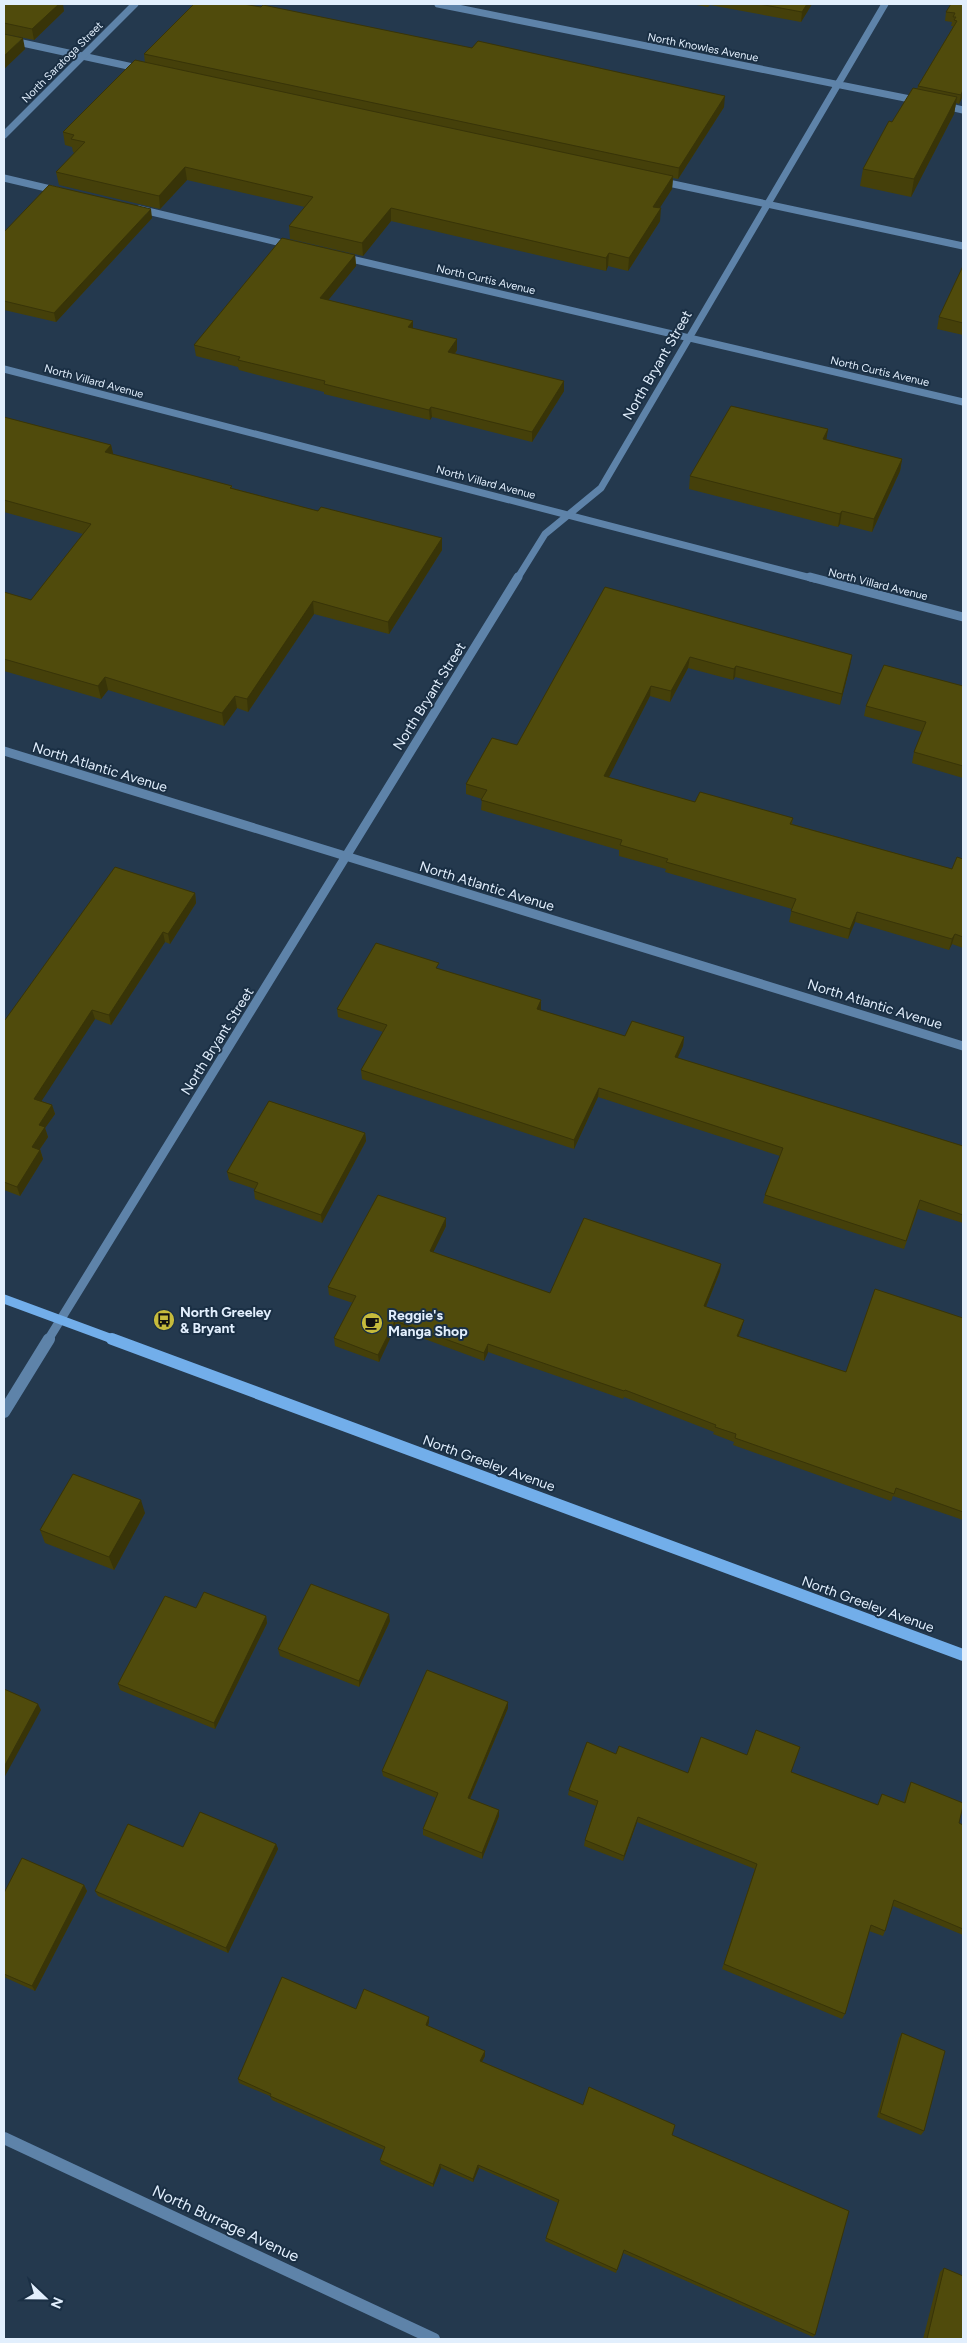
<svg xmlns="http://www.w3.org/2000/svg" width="967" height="2343" font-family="Figtree,sans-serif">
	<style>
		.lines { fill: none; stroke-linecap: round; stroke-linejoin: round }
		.lane { stroke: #5e83a9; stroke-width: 7 }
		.street-far2 { stroke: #5e83a9; stroke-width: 7 }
		.street-far1 { stroke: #5e83a9; stroke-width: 9 }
		.street { stroke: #5e83a9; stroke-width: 12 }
		.secondary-far1 { stroke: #72aeea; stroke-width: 9 }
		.secondary { stroke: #72aeea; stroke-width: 12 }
		.wall { fill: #45400a }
		.shaded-wall { fill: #383408 }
		.building { fill: #504b0c; stroke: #383408 }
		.labels { text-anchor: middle; stroke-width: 4; stroke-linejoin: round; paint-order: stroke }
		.far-street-label { font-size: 11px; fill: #e2effd; stroke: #1a2f44 }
		.street-label { font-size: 14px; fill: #e2effd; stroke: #1a2f44 }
		.poi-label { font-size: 14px; font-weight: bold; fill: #e2effd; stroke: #1a2f44; text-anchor: start }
		.near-street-label { font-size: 16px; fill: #e2effd; stroke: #1a2f44 }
	</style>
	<rect width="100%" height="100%" fill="#24394e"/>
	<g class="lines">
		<!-- lane -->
		<path class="lane" d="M 4,39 L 142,69
			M 659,181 L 963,246"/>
		<!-- street-far2 -->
		<path class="street-far2" d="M 438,4 L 920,101
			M 941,105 L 963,110
			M 4,135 L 135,4
			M 4,178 L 59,191
			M 139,209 L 290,245
			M 343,257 L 963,402
			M 4,369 L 815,579
			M 517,579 L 545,534 L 601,488 L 885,4"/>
		<!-- street-far1 -->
		<path class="street-far1" d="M 810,577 L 963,617
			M 4,751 L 963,1046
			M 48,1340 L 518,577"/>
		<!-- street -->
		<path class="street" d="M 4,1412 L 49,1339
			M 4,2138 L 434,2339"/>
		<!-- secondary-far1 -->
		<path class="secondary-far1" d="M 4,1299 L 115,1340"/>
		<!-- secondary -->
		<path class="secondary" d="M 112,1339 L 963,1655"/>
	</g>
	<!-- wall -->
	<path class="wall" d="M 4,4 L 64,11 L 34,40 L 5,34 L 25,49 L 4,69 Z
		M 691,4 L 812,4 L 801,22 L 710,5 L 708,7 Z
		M 963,4 L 963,96 L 959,104 L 956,103 L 954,114 L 911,197 L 860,186 L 863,169 L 892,122 L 917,89 L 918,86 L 952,29 L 953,26 L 951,26 L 952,22 L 945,21 L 946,12 Z
		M 144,54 L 724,107 L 678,179 L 673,178 L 672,189 L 659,208 L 660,221 L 628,271 L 608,266 L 606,271 L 391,221 L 363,256 L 290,239 L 289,226 L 305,207 L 187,180 L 160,209 L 59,185 L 56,172 L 75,153 L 73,152 L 72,147 L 65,145 L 63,132 L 145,63 Z
		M 152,218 L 56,322 L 4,310 L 4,232 Z
		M 355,255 L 356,266 L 328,300 L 413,321 L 413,328 L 457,350 L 455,354 L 564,391 L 532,442 L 432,417 L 430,420 L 324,394 L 324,392 L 239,370 L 238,367 L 196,356 L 194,345 Z
		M 963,266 L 963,335 L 937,329 L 939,317 Z
		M 4,417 L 111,445 L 113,455 L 232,486 L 232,488 L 318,511 L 442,538 L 442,550 L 389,634 L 314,614 L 248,712 L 237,708 L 224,726 L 108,690 L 101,699 L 4,671 L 4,592 L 31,600 L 83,534 L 4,512 Z
		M 828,429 L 826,439 L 902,459 L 900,471 L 872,532 L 840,524 L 838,527 L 689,489 L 690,476 Z
		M 605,587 L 850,666 L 840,705 L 735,677 L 733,680 L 688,668 L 670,702 L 650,696 L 608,777 L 695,802 L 793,818 L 792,824 L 952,869 L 963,859 L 963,948 L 952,944 L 949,950 L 855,922 L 848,939 L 789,922 L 792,909 L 665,872 L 666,869 L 619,856 L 619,850 L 481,810 L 482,799 L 466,794 L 466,784 L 517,745 Z
		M 963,686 L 963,778 L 912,763 L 914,752 L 922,732 L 864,716 L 866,706 Z
		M 195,893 L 196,903 L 170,944 L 165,942 L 111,1025 L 95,1019 L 41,1101 L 52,1105 L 55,1114 L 45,1128 L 48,1137 L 40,1149 L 43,1159 L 20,1196 L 4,1190 L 4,1019 L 5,1020 Z
		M 439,969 L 541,1009 L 540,1010 L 625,1036 L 684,1037 L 683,1046 L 677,1058 L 963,1146 L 963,1223 L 918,1209 L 904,1249 L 763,1203 L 765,1195 L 780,1156 L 598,1097 L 574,1149 L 362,1079 L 361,1070 L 383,1032 L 338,1017 L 337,1009 Z
		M 365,1133 L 366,1141 L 322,1223 L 255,1199 L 254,1191 L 255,1189 L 229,1180 L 227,1172 Z
		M 446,1226 L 433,1252 L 550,1293 L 720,1271 L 706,1307 L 742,1327 L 739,1336 L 846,1372 L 963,1318 L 963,1520 L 893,1496 L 891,1501 L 733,1445 L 734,1442 L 713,1434 L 714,1432 L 624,1397 L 623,1399 L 488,1352 L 484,1361 L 395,1328 L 379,1362 L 335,1346 L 334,1338 L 353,1303 L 329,1295 L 328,1287 Z
		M 145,1513 L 114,1570 L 45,1543 L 40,1530 Z
		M 196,1608 L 266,1616 L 267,1623 L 215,1729 L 120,1690 L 118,1684 Z
		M 390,1621 L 359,1687 L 280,1656 L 278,1649 Z
		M 508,1708 L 470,1799 L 499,1816 L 482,1859 L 423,1835 L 423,1829 L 436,1798 L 383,1776 L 382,1771 Z
		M 616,1754 L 688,1773 L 791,1772 L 877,1805 L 882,1794 L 904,1802 L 908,1788 L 911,1782 L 959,1823 L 963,1825 L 963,1935 L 893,1906 L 885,1931 L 883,1936 L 869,1931 L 845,2014 L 842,2019 L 722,1969 L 755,1869 L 637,1822 L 623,1861 L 584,1846 L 585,1840 L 596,1806 L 568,1795 L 569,1790 Z
		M 276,1844 L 278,1849 L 228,1953 L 98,1896 L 95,1891 L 183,1847 Z
		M 84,1885 L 87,1891 L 35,1991 L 4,1977 L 4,1893 Z
		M 356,2009 L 429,2017 L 429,2022 L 428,2026 L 485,2051 L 485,2056 L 482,2062 L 583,2105 L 672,2135 L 815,2335 L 813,2337 L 623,2253 L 616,2273 L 545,2241 L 558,2203 L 479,2168 L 473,2182 L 441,2168 L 433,2187 L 381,2164 L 380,2160 L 384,2150 L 272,2100 L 270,2096 L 239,2083 L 238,2079 Z
		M 902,2033 L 924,2131 L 921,2135 L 877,2117 L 899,2038 Z
		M 944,2268 L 963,2339 L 923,2339 L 940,2272 Z"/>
	<!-- shaded-wall -->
	<path class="shaded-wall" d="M 54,4 L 63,4 L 64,11 L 34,40 L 32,29 Z
		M 807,4 L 812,4 L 801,22 L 802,12 Z
		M 23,38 L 25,49 L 4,69 L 4,56 Z
		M 963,90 L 963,96 L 959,104 L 961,95 Z
		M 725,96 L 724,107 L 678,179 L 679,168 Z
		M 957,97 L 954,114 L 911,197 L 914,179 Z
		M 185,167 L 187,180 L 160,209 L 159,196 Z
		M 673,176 L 672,189 L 652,220 L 653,207 Z
		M 391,208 L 391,221 L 363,256 L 362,243 Z
		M 661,208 L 660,221 L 628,271 L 629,258 Z
		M 151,209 L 152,218 L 56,322 L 54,313 Z
		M 609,253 L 608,266 L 606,271 L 606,258 Z
		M 355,255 L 356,266 L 321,309 L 320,298 Z
		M 413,321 L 413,331 L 408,327 Z
		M 457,339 L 457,350 L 448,363 L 448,352 Z
		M 564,381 L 564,391 L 532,442 L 532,432 Z
		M 431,407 L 432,417 L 430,420 L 429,410 Z
		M 828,429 L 826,442 L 823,439 Z
		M 111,445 L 114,457 L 105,452 Z
		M 902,459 L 900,471 L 872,532 L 874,519 Z
		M 842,511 L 840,524 L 838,527 L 840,514 Z
		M 442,538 L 442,550 L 389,634 L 388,622 Z
		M 313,601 L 314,614 L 248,712 L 247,699 Z
		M 852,655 L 850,666 L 840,705 L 842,694 Z
		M 690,657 L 688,668 L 670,702 L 671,691 Z
		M 736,666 L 735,677 L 733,680 L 734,669 Z
		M 105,677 L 108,690 L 101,699 L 98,686 Z
		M 651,686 L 650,696 L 604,787 L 604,776 Z
		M 235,696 L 237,708 L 224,726 L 222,713 Z
		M 195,893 L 196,903 L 170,944 L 168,934 Z
		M 857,912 L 855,922 L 848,939 L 850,929 Z
		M 163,932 L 165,942 L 111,1025 L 109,1015 Z
		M 955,934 L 952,944 L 949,950 L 952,939 Z
		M 541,1000 L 541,1009 L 537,1018 L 537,1009 Z
		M 92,1010 L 95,1019 L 37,1108 L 34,1099 Z
		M 684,1037 L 683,1046 L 674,1066 L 675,1057 Z
		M 599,1088 L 598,1097 L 574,1149 L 574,1140 Z
		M 52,1105 L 55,1114 L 45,1128 L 48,1137 L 35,1156 L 32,1147 L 39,1125 Z
		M 365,1133 L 366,1141 L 322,1223 L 321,1215 Z
		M 40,1150 L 43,1159 L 20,1196 L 17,1187 Z
		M 446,1218 L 446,1226 L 430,1259 L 430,1251 Z
		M 721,1264 L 720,1271 L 703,1314 L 704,1306 Z
		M 744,1320 L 742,1327 L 736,1343 L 737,1336 Z
		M 395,1321 L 395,1328 L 379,1362 L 378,1355 Z
		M 488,1344 L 488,1352 L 484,1361 L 484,1353 Z
		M 141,1500 L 145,1513 L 114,1570 L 109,1557 Z
		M 389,1614 L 390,1621 L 359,1687 L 359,1681 Z
		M 266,1616 L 267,1623 L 215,1729 L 214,1723 Z
		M 508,1702 L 508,1708 L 468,1803 L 468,1798 Z
		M 38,1704 L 41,1710 L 4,1778 L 4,1767 Z
		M 499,1810 L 499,1816 L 482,1859 L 482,1853 Z
		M 638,1817 L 637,1822 L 623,1861 L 624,1856 Z
		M 276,1844 L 278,1849 L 228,1953 L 226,1948 Z
		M 84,1885 L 87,1891 L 35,1991 L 32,1986 Z
		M 429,2017 L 429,2022 L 426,2030 L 426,2025 Z
		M 485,2051 L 485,2056 L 480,2065 L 480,2061 Z
		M 440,2164 L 441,2168 L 433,2187 L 433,2184 Z
		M 478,2165 L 479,2168 L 473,2182 L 473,2179 Z"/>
	<!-- building -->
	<path class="building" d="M 4,4 L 59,4 L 32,29 L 4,23 Z
		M 194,4 L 243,4 L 261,7 L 263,5 L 472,48 L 478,41 L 725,96 L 679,168 L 144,54 Z
		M 759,4 L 807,4 L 802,12 Z
		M 951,4 L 963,4 L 963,90 L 961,95 L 918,86 L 957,21 L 954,20 L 956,17 L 953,17 L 955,13 L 946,12 Z
		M 4,34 L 23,38 L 4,56 Z
		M 135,60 L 673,176 L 653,207 L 661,208 L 629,258 L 609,253 L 606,258 L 391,208 L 362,243 L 289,226 L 313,197 L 185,167 L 159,196 L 56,172 L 85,142 L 71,139 L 74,135 L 63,132 Z
		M 913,88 L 957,97 L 914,179 L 863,169 L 889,121 L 892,122 Z
		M 49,185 L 151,209 L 54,313 L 4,301 L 4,232 Z
		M 282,238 L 355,255 L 320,298 L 413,321 L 408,327 L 457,339 L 448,352 L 564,381 L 532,432 L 431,407 L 429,410 L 324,384 L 325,381 L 238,360 L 240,357 L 194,345 Z
		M 963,266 L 963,323 L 939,317 Z
		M 731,406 L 828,429 L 823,439 L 902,459 L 874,519 L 842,511 L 840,514 L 690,476 Z
		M 4,417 L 111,445 L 105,452 L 232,486 L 230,488 L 318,511 L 321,507 L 442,538 L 388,622 L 313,601 L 247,699 L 235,696 L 222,713 L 105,677 L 98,686 L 4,659 L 4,592 L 31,600 L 91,524 L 4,500 Z
		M 605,587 L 852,655 L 842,694 L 736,666 L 734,669 L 690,657 L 671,691 L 651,686 L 604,776 L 695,802 L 700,792 L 793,818 L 790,824 L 952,869 L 957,857 L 963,859 L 963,937 L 955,934 L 952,939 L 857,912 L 850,929 L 791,911 L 796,899 L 666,862 L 668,859 L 620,845 L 622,840 L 481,800 L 487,790 L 466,784 L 492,738 L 517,745 Z
		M 884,665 L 963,686 L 963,766 L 914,752 L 926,722 L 866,706 Z
		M 115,867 L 195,893 L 168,934 L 163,932 L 109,1015 L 92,1010 L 34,1099 L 52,1105 L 39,1125 L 45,1127 L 32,1147 L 40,1150 L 17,1187 L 4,1182 L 4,1019 L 5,1020 Z
		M 376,943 L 439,963 L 436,968 L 541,1000 L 537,1009 L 625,1036 L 632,1021 L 684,1037 L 675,1057 L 963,1146 L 963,1215 L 920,1200 L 906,1241 L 765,1195 L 783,1148 L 599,1088 L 574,1140 L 361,1070 L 387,1025 L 337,1009 Z
		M 269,1101 L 365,1133 L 321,1215 L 254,1191 L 258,1183 L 227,1172 Z
		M 378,1195 L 446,1218 L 430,1251 L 550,1293 L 584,1218 L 721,1264 L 704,1306 L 744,1320 L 737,1336 L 846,1372 L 875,1289 L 963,1318 L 963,1512 L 896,1488 L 894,1494 L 735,1438 L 736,1434 L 715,1427 L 716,1425 L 625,1390 L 624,1391 L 488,1344 L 484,1353 L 395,1321 L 378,1355 L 334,1338 L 356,1296 L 328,1287 Z
		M 73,1474 L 141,1500 L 109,1557 L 40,1530 Z
		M 311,1584 L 389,1614 L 359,1681 L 278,1649 Z
		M 204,1592 L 266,1616 L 214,1723 L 118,1684 L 165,1596 L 196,1608 Z
		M 427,1670 L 508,1702 L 468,1798 L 499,1810 L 482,1853 L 423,1829 L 438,1793 L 382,1771 Z
		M 4,1689 L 38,1704 L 4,1767 Z
		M 756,1730 L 800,1747 L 791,1772 L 878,1805 L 882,1794 L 905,1803 L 911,1782 L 963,1803 L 963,1806 L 959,1823 L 963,1825 L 963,1929 L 894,1900 L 885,1931 L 871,1925 L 845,2014 L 724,1964 L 757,1864 L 638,1817 L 624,1856 L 585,1840 L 598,1801 L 569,1790 L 587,1742 L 616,1754 L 619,1746 L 688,1773 L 701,1737 L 747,1755 Z
		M 200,1812 L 276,1844 L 226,1948 L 95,1891 L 128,1824 L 183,1847 Z
		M 22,1858 L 84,1885 L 32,1986 L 4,1974 L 4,1893 Z
		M 282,1977 L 356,2009 L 364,1989 L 429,2017 L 426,2025 L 485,2051 L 480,2061 L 583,2105 L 589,2087 L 675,2125 L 672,2135 L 849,2211 L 815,2335 L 624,2250 L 617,2270 L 546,2238 L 559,2200 L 478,2165 L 473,2179 L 440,2164 L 433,2184 L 380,2160 L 385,2147 L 270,2096 L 271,2094 L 238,2079 Z
		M 902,2033 L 945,2051 L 924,2131 L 880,2113 Z
		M 944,2268 L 963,2276 L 963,2339 L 927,2339 Z"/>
	<!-- icons -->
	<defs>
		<g id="bus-disc" transform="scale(1.125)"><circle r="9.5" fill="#c6bb3c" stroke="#1a2f44"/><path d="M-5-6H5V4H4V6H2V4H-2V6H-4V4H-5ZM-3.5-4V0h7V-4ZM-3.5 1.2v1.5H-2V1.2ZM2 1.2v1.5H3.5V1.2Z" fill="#111"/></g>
		<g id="cafe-disc" transform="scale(1.125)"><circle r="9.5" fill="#c6bb3c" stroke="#1a2f44"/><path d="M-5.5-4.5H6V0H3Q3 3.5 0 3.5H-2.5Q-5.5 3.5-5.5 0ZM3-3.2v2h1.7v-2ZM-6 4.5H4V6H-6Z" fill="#111"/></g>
	</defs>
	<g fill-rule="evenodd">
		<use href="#bus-disc" x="164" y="1320"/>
		<use href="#cafe-disc" x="372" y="1323"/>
	</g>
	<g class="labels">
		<!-- far-street labels -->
		<g class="far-street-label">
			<text transform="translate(703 47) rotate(11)" y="4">North Knowles Avenue</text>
			<text transform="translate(62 62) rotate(-45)" y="4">North Saratoga Street</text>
			<text transform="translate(486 279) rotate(13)" y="4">North Curtis Avenue</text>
			<text transform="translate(880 371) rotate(13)" y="4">North Curtis Avenue</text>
			<text transform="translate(94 381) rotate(15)" y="4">North Villard Avenue</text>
			<text transform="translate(486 482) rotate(15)" y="4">North Villard Avenue</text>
			<text transform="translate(878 584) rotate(14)" y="4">North Villard Avenue</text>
		</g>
		<!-- street labels -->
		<g class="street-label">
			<text transform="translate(657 365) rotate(-60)" y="5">North Bryant Street</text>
			<text transform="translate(429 696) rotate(-58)" y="5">North Bryant Street</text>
			<text transform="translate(100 767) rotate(17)" y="5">North Atlantic Avenue</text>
			<text transform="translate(487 886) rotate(17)" y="5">North Atlantic Avenue</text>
			<text transform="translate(875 1004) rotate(17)" y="5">North Atlantic Avenue</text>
			<text transform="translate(217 1041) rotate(-58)" y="5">North Bryant Street</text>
			<text transform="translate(489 1463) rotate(20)" y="5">North Greeley Avenue</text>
			<text transform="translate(868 1604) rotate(20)" y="5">North Greeley Avenue</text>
		</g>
		<!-- poi labels -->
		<g class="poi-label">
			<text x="180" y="1317">North Greeley<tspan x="180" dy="16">&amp; Bryant</tspan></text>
			<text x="388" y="1320">Reggie's<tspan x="388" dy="16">Manga Shop</tspan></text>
		</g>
		<!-- near-street labels -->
		<g class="near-street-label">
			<text transform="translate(226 2223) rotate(25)" y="6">North Burrage Avenue</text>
		</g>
	</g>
	<!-- border -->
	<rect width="967" height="2343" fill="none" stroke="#e2effd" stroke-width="10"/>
	<!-- north arrow -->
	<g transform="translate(45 2298) rotate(112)" stroke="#1a2f44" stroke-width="4" paint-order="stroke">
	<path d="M0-4L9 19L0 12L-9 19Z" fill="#e2effd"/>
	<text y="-8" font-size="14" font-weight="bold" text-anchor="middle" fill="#e2effd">N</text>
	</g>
</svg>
